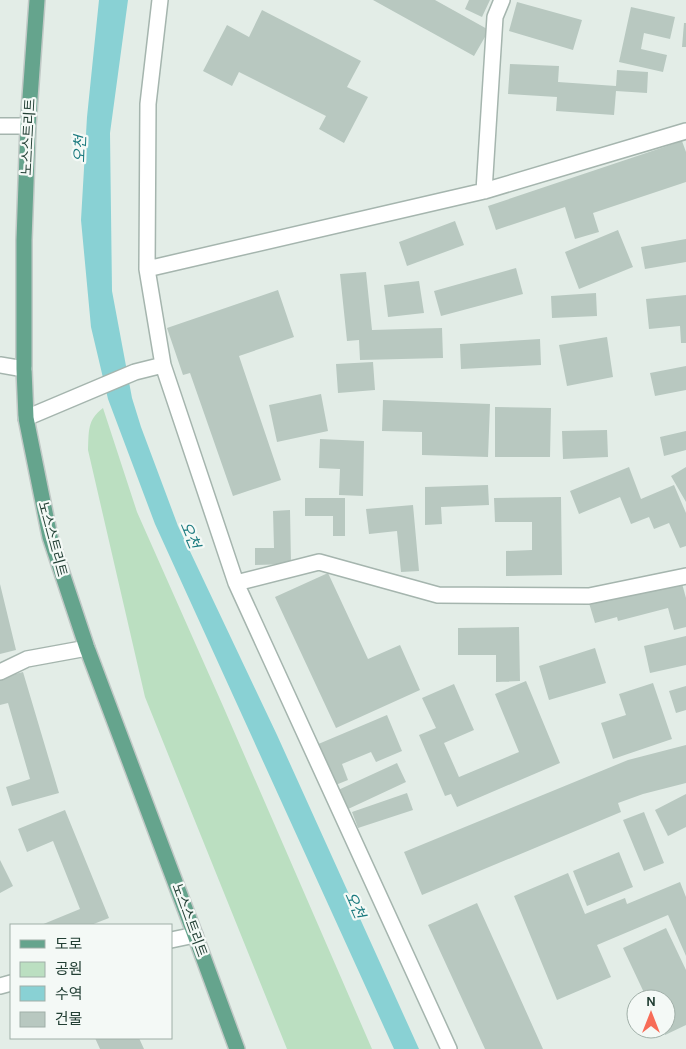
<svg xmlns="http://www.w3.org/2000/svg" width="686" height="1049" font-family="Karla,'Noto Sans KR',sans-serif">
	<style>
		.green { fill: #bbdfc1 }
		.water { fill: #89d1d4 }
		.building { fill: #b8c8c0 }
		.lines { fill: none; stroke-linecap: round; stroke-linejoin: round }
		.minor-casing { stroke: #a5b5ae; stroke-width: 18 }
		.major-casing { stroke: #c1c9c6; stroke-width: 18 }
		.minor { stroke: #fff; stroke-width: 15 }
		.major { stroke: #65a48d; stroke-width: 15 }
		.labels { text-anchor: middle; stroke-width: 4.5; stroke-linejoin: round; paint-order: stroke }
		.street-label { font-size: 14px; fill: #223f34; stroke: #f4f9f6 }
		.water-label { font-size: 15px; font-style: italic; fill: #19797e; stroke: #f4f9f6 }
	</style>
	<rect width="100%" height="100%" fill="#e3ede7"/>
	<!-- green -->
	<path class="green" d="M 103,408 L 137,512 L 223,706 L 372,1049 L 287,1049 L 145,697 L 88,450 C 89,431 87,420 103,408 Z"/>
	<!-- water -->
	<path class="water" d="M 99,0 L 128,0 L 110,133 L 112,291 L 132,398 L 141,427 L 178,526 L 277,735 L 419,1049 L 394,1049 L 155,524 L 108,399 L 91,327 L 81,220 L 87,117 Z"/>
	<!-- building -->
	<path class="building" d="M 373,0 L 435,0 L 489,30 L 474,56 Z
		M 469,0 L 490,0 L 482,17 L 465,9 Z
		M 517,2 L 582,20 L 573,50 L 509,31 Z
		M 631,7 L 675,17 L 670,39 L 644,33 L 641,49 L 667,55 L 663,72 L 619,62 Z
		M 262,10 L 361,61 L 347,87 L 368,97 L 344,143 L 319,129 L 326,116 L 239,72 L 232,86 L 203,71 L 227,25 L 249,37 Z
		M 684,23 L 686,23 L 686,47 L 682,47 Z
		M 510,64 L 559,66 L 558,82 L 616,86 L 617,70 L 648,72 L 647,93 L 616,91 L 614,115 L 556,111 L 557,97 L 508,94 Z
		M 682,141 L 686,152 L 686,182 L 593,213 L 599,232 L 575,239 L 565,207 L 496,230 L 488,206 Z
		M 455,221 L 464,245 L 407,266 L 399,242 Z
		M 618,230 L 633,267 L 579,289 L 565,252 Z
		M 686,239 L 686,262 L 645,269 L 641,247 Z
		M 516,268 L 523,294 L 441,316 L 434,291 Z
		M 366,272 L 372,330 L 442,328 L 443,358 L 360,360 L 359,340 L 347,341 L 340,274 Z
		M 419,281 L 424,313 L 388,317 L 384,285 Z
		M 278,290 L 294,337 L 239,356 L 281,480 L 233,496 L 190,373 L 183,375 L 167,328 Z
		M 596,293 L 597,316 L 552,318 L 551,296 Z
		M 686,295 L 686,343 L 681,343 L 680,326 L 649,329 L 646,299 Z
		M 607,337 L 613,377 L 567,386 L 559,345 Z
		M 540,339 L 541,365 L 461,369 L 460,344 Z
		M 373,362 L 375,390 L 338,393 L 336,364 Z
		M 686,366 L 686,390 L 655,396 L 650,373 Z
		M 321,394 L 328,431 L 277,442 L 269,405 Z
		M 383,400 L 490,404 L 488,457 L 422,455 L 422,432 L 382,431 Z
		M 495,407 L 551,408 L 550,457 L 495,457 Z
		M 607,430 L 608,457 L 563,459 L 562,431 Z
		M 686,431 L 686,450 L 664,456 L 660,437 Z
		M 320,439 L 364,441 L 363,496 L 339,495 L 340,469 L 319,468 Z
		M 629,467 L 641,499 L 674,485 L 686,513 L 686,546 L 680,548 L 669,523 L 654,529 L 649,517 L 631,524 L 620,497 L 579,514 L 570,491 Z
		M 686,467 L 686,502 L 671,476 Z
		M 488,485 L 489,505 L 441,507 L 442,524 L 425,525 L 425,487 Z
		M 561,497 L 562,575 L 506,576 L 506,551 L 532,550 L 532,522 L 495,522 L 494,498 Z
		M 305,498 L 345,498 L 345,536 L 333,536 L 333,516 L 305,516 Z
		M 413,505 L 419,571 L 401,572 L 397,531 L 369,534 L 366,509 Z
		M 290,510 L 291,564 L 255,565 L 255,548 L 274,548 L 273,511 Z
		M 328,573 L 368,659 L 400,645 L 420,690 L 336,728 L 275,597 Z
		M 681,580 L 686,598 L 686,627 L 674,630 L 668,608 L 618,621 L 617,617 L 595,623 L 589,603 Z
		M 0,584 L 16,650 L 0,654 Z
		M 519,627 L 520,681 L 496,682 L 496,655 L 458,655 L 458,628 Z
		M 686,636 L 686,665 L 650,673 L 644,646 Z
		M 595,648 L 606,683 L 549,700 L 539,666 Z
		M 23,672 L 59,793 L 12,806 L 6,787 L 30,779 L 8,703 L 0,705 L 0,678 Z
		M 526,681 L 560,763 L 457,807 L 451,794 L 445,796 L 419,735 L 436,728 L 422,698 L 454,684 L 474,730 L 444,743 L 459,777 L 519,752 L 495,694 Z
		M 653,683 L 672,739 L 613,759 L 601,723 L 626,715 L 619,694 Z
		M 686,686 L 686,710 L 676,713 L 669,691 Z
		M 387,715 L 402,751 L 376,762 L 371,752 L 342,764 L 348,780 L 333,786 L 316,745 Z
		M 686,745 L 686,783 L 643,794 L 618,803 L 621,812 L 422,895 L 404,852 L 628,760 Z
		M 397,763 L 406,782 L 346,810 L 336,791 Z
		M 407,793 L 413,810 L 358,828 L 352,812 Z
		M 686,794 L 686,827 L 668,836 L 655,810 Z
		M 65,810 L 109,918 L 91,925 L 41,925 L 80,909 L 53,841 L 27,852 L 18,829 Z
		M 644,812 L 664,863 L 644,871 L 623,820 Z
		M 619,852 L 633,887 L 587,906 L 573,871 Z
		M 0,860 L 13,886 L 0,893 Z
		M 568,873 L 585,914 L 625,898 L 627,904 L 680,882 L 686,897 L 686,956 L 668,915 L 597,945 L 611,977 L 557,1000 L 514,896 Z
		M 477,903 L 543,1049 L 485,1049 L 428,925 Z
		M 666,928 L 686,970 L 686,1025 L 665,1035 L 662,1029 L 666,1029 L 666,999 L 647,999 L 623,948 Z
		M 95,1038 L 139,1038 L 144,1049 L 100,1049 Z"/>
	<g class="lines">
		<!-- minor casing -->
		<g class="minor-casing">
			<path id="minor" d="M 0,126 L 28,126
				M 484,191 L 495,17 L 502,0
				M 147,269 L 484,191 L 686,131
				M 0,365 L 24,369
				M 163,365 L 236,583 L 449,1049
				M 26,418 L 135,372 L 163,365 L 147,269 L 148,104 L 160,0
				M 236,583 L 319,562 L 438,595 L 589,596 L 686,576
				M 0,672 L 27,659 L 87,648
				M 171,940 L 195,935
				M 0,986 L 11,983"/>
		</g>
		<!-- major casing -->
		<g class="major-casing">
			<path id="major" d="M 37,0 L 28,126 L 24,240 L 24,369 L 26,418 L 50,537 L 87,648 L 195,935 L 237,1049"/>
		</g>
		<!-- minor -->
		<use href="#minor" class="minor"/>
		<!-- major -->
		<use href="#major" class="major"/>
	</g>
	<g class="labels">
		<!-- street labels -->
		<g class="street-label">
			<text transform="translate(28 137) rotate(-87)" y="5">노스스트리트</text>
			<text transform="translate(53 539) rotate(75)" y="5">노스스트리트</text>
			<text transform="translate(190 920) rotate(70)" y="5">노스스트리트</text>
		</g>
		<!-- water labels -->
		<g class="water-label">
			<text transform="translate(80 149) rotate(-88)" y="5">오천</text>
			<text transform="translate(190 535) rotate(67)" y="5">오천</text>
			<text transform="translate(355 905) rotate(66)" y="5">오천</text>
		</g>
	</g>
	<!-- legend -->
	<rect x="10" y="924" width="162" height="115" fill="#f4f9f6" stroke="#a0afa8"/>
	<rect x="20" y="940" width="25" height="8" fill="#65a48d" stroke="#a0afa8"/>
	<text x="55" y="949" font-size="15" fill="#223f34">도로</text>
	<rect x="20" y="962" width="25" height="15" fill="#bbdfc1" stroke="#a0afa8"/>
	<text x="55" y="974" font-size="15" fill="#223f34">공원</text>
	<rect x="20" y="986" width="25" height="15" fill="#89d1d4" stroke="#a0afa8"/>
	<text x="55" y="999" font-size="15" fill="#223f34">수역</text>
	<rect x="20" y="1012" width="25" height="15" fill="#b8c8c0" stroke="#a0afa8"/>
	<text x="55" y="1024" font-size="15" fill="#223f34">건물</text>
	<!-- north arrow -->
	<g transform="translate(651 1014)"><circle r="24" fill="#f4f9f6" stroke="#a0afa8"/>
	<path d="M0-4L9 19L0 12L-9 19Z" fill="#f76c57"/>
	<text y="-8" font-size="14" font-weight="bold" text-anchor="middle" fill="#223f34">N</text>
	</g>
</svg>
